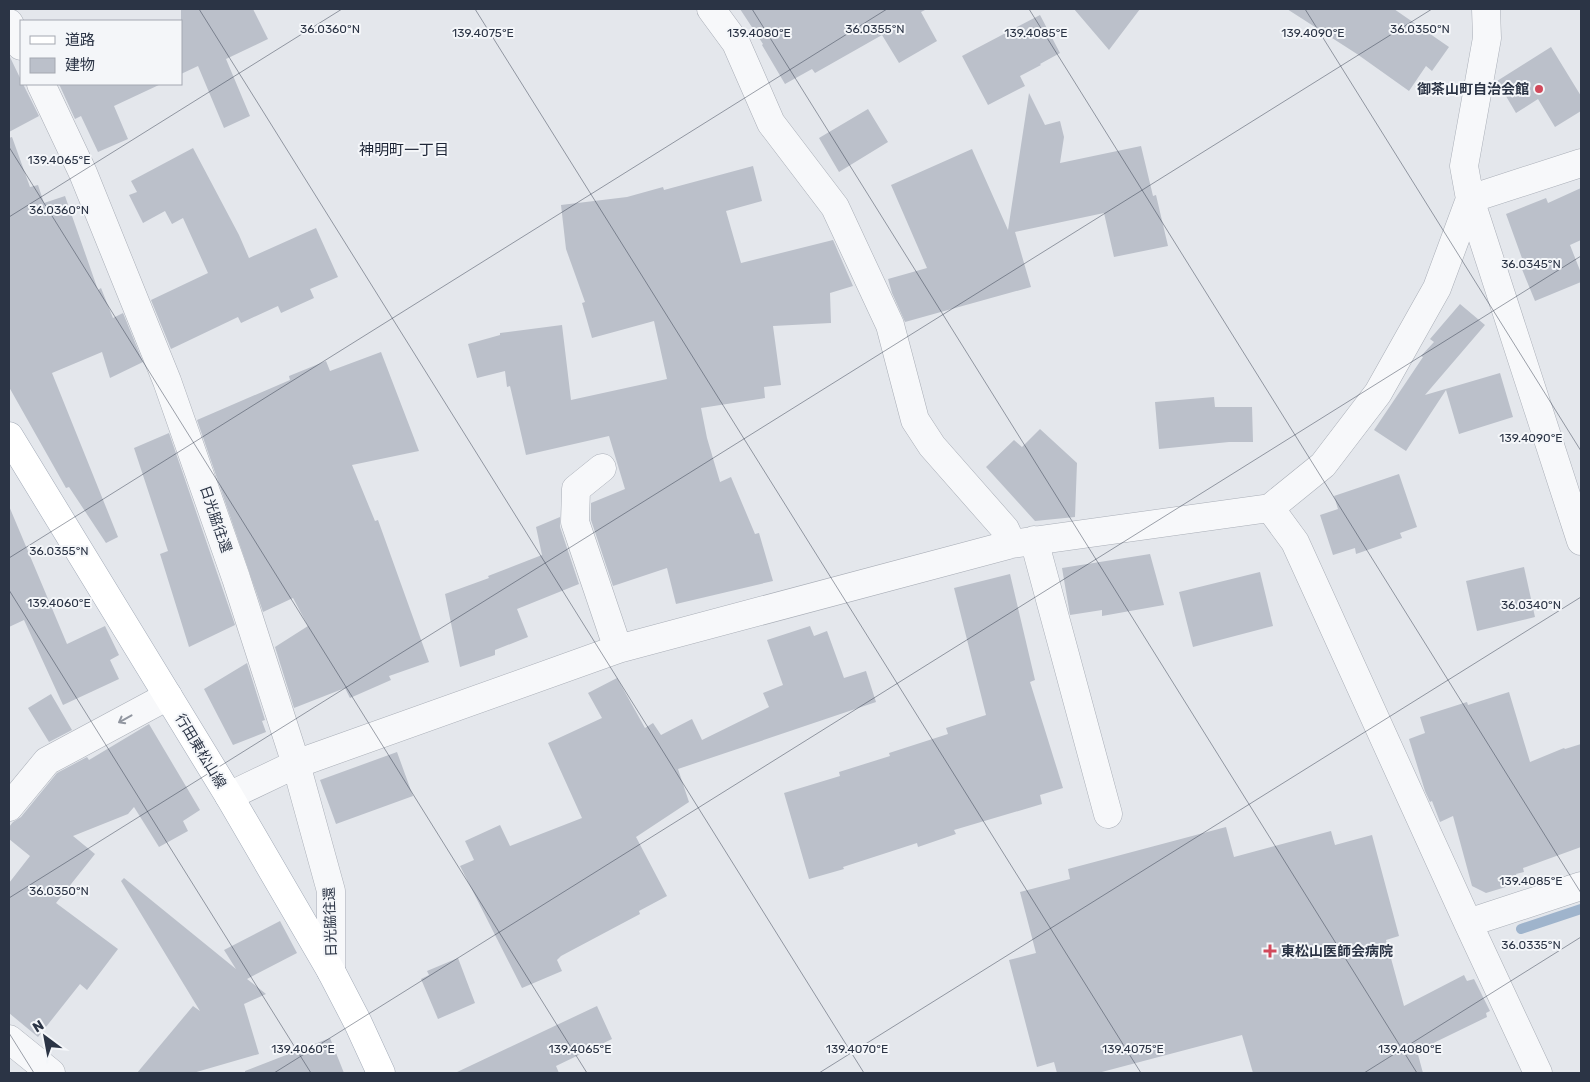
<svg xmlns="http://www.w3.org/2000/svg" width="1590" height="1082" font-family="Rubik,'Noto Sans JP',sans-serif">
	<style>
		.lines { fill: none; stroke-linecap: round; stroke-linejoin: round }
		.stream { stroke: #9fb4cc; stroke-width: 10 }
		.building { fill: #bbc0ca }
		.minor-casing { stroke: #a9aeb7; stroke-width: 29 }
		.major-casing { stroke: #a3abb8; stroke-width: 29 }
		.minor { stroke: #f7f8fa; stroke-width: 28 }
		.major { stroke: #fff; stroke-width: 28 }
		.oneway { stroke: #9196a0 }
		.ticks { fill: none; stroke: #2b3445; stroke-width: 1; stroke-opacity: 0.45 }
		.poi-dot { fill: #d1495b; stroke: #f4f6f9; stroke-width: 2 }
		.labels { text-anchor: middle; stroke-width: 4; stroke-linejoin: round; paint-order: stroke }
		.poi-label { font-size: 14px; font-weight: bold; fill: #2b3445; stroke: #f4f6f9; text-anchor: end }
		.street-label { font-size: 14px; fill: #2b3445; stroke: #f4f6f9 }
		.neighbourhood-label { font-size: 15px; fill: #1d2536; stroke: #f4f6f9 }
		.ticks-label { font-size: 12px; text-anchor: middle; fill: #2b3445; stroke: #f4f6f9; stroke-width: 4; stroke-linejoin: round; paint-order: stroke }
	</style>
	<rect width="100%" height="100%" fill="#e4e7ec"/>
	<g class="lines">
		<!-- stream -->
		<path class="stream" d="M 1521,929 L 1581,909"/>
	</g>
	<!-- building -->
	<path class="building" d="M 181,9 L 253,9 L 268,39 L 226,59 L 250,116 L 224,128 L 198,66 L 181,74 Z
		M 740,9 L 927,9 L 921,12 L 937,41 L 899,63 L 882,35 L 815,73 L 812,69 L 785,84 L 762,45 L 763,44 Z
		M 1074,9 L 1140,9 L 1109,50 Z
		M 1287,9 L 1394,9 L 1449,47 L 1432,71 L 1426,66 L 1409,91 L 1357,54 Z
		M 1040,15 L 1060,53 L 1040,64 L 1041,65 L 1020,76 L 1025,86 L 988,105 L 962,56 Z
		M 1551,47 L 1581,96 L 1581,111 L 1555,127 L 1538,99 L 1516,113 L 1497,81 Z
		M 9,55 L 21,80 L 21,84 L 23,84 L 39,116 L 9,132 Z
		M 59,84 L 161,84 L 114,106 L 128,139 L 98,152 L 81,116 L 75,119 Z
		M 1029,93 L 1045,125 L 1060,121 L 1064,137 L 1060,163 L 1141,146 L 1153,196 L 1156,195 L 1168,246 L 1114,257 L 1104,213 L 1015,232 L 1031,287 L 905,322 L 892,293 L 888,279 L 927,268 L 891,185 L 972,149 L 1008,230 Z
		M 868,109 L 888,142 L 839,172 L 819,138 Z
		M 12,137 L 30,187 L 38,185 L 44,203 L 65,196 L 98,290 L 101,288 L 113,318 L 123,313 L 143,362 L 110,378 L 102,352 L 52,373 L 118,537 L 106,543 L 69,487 L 66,488 L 9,387 L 9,138 Z
		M 193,148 L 239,235 L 249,258 L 316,228 L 338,277 L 310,289 L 314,298 L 281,313 L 278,306 L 241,323 L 238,317 L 171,349 L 151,300 L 208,273 L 183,218 L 172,224 L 165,211 L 143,223 L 129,195 L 137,192 L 131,181 Z
		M 753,166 L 762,201 L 726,211 L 741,263 L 833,240 L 853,286 L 830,293 L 831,323 L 773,326 L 781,385 L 764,387 L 765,398 L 701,408 L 707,438 L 720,482 L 731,477 L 755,534 L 759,533 L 773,581 L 676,604 L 667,568 L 613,586 L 591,520 L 591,503 L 625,489 L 609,436 L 526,455 L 510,386 L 507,387 L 505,371 L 477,378 L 468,344 L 500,335 L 500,333 L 562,325 L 571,400 L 667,379 L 654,321 L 592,338 L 582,303 L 585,302 L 566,249 L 561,205 L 627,197 L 663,187 L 664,190 Z
		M 1581,188 L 1581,240 L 1570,245 L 1581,273 L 1581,282 L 1535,301 L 1519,262 L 1523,261 L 1506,214 L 1546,198 L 1548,203 Z
		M 1460,304 L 1485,325 L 1425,395 L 1500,373 L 1513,417 L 1459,434 L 1446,390 L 1406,451 L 1374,430 L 1423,357 L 1421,356 L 1434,342 L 1430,339 Z
		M 381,352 L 419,451 L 352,465 L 375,521 L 378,520 L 429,662 L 389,676 L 391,680 L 350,698 L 345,688 L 294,708 L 275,647 L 308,626 L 293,598 L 263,612 L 197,420 L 290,380 L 289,376 L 326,361 L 330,371 Z
		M 1214,397 L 1215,407 L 1252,407 L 1253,442 L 1229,442 L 1159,449 L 1155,402 Z
		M 1040,429 L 1077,463 L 1075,517 L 1035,521 L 986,467 L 1014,440 L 1022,447 Z
		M 169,433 L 235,625 L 189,647 L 160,554 L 168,551 L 134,448 Z
		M 1399,474 L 1417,527 L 1400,533 L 1402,538 L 1356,554 L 1355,548 L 1333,555 L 1320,515 L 1338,509 L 1334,496 Z
		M 9,506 L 67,644 L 105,626 L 119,655 L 110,660 L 119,679 L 63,705 L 24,620 L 9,627 Z
		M 560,517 L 560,527 L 579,584 L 517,609 L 528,637 L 495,650 L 495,655 L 460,667 L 445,594 L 489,578 L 488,576 L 542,555 L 536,527 Z
		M 1150,554 L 1164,605 L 1102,616 L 1102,610 L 1070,615 L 1062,568 Z
		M 1524,567 L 1535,617 L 1477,631 L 1466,581 Z
		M 1260,572 L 1273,626 L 1193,647 L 1179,592 Z
		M 1010,574 L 1035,680 L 1030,682 L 1063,788 L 1040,795 L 1042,804 L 954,830 L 956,834 L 918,847 L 917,843 L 843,867 L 844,869 L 809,879 L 784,793 L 840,776 L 839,772 L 890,756 L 889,753 L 948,734 L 946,728 L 986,715 L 954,588 Z
		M 810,626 L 814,636 L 827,631 L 844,678 L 866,671 L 876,702 L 678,769 L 689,802 L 636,837 L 667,896 L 639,911 L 640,914 L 561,956 L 557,960 L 562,971 L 522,988 L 460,866 L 474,860 L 465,841 L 500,825 L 510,846 L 582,818 L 548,743 L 602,718 L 588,693 L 617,678 L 645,728 L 653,723 L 661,735 L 692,719 L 702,740 L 769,707 L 763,693 L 783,685 L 767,640 Z
		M 247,663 L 265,720 L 262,721 L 266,732 L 233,745 L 204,689 Z
		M 1509,692 L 1530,762 L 1564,748 L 1565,749 L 1581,744 L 1581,847 L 1523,868 L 1524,872 L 1516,874 L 1519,883 L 1486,893 L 1472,886 L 1453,816 L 1440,822 L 1432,801 L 1430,802 L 1425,791 L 1409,739 L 1425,733 L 1420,717 L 1467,702 L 1468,705 Z
		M 51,694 L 72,730 L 49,742 L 28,708 Z
		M 149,724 L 200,810 L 183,821 L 188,831 L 159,847 L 134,807 L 128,814 L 73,836 L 95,854 L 56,903 L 118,949 L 87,990 L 80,984 L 38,1037 L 9,1013 L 9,883 L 30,856 L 9,839 L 9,827 L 13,822 L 21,817 L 57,773 L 87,757 L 89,760 Z
		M 397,752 L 413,796 L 336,824 L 320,780 Z
		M 1226,827 L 1234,857 L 1331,831 L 1335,845 L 1372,835 L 1399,936 L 1386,940 L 1404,1006 L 1464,975 L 1467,981 L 1474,979 L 1490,1011 L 1486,1013 L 1487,1017 L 1417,1051 L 1423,1073 L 1253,1073 L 1242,1035 L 1098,1073 L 1057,1073 L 1054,1062 L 1037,1067 L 1009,960 L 1036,953 L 1020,892 L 1070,879 L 1068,869 Z
		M 124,878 L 236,969 L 224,950 L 280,921 L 297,953 L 247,979 L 266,994 L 244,1004 L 259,1054 L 193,1073 L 137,1073 L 193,1006 L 200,1011 L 121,881 Z
		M 458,958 L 475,1003 L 438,1019 L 421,979 L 429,975 L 427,971 Z
		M 597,1006 L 612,1039 L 556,1066 L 559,1073 L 455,1073 Z
		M 330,1038 L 344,1073 L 245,1073 L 245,1071 Z"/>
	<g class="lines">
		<!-- minor casing -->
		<g class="minor-casing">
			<path id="minor" d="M 711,9 L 736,43 L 771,123 L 835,207 L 890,325 L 915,420 L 932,446 L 1005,529 L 1012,544
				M 1486,9 L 1487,38 L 1464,166 L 1470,199 L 1581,541
				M 9,23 L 21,46
				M 41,84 L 83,173 L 167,381 L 236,578 L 296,764 L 331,891 L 331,971
				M 1470,199 L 1581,163
				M 602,468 L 576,489 L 575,522 L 618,649
				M 1270,508 L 1295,542 L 1468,923 L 1538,1073
				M 1034,540 L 1108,814
				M 229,796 L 296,764 L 618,649 L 1012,544 L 1270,508 L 1323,465 L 1378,393 L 1437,288 L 1470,199
				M 9,807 L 47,761 L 168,696
				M 1468,923 L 1581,886
				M 9,1039 L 51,1073"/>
		</g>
		<!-- major casing -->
		<g class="major-casing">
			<path id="major" d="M 9,436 L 229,796 L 331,971 L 358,1023 L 381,1073"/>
		</g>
		<!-- minor -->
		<use href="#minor" class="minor"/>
		<!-- major -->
		<use href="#major" class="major"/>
	</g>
	<!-- one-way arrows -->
	<defs><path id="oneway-shaft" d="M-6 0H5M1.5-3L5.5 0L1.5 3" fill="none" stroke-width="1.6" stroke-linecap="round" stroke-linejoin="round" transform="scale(1.25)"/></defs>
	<use class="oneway" href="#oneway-shaft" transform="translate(125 719) rotate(151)"/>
	<!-- ticks -->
	<path class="ticks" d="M 199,9 L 864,1073M 475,9 L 1141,1073M 752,9 L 1417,1073M 1029,9 L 1581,893M 1305,9 L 1581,451M 9,147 L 587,1073M 9,217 L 342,9M 9,558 L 887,9M 9,590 L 311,1073M 9,898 L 1432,9M 9,1033 L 34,1073M 274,1073 L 1581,256M 819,1073 L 1581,597M 1364,1073 L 1581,937"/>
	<!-- markers -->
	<g class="poi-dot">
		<circle cx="1539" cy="89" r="5"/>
		<path d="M1267.5 943.5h5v5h5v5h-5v5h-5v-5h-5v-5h5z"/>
	</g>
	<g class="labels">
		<!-- poi labels -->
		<g class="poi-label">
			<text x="1529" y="94">御茶山町自治会館</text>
			<text x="1281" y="956" text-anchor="start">東松山医師会病院</text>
		</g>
		<!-- street labels -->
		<g class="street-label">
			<text transform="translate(216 519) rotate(71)" y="5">日光脇往還</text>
			<text transform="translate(201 751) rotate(59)" y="5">行田東松山線</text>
			<text transform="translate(330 922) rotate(-92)" y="5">日光脇往還</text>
		</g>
		<!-- neighbourhood labels -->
		<g class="neighbourhood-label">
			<text x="404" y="155">神明町一丁目</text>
		</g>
	</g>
	<g class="ticks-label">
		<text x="330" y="33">36.0360°N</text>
		<text x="875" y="33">36.0355°N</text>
		<text x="1420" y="33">36.0350°N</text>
		<text x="483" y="37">139.4075°E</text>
		<text x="759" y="37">139.4080°E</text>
		<text x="1036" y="37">139.4085°E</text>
		<text x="1313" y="37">139.4090°E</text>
		<text x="59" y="164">139.4065°E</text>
		<text x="59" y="214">36.0360°N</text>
		<text x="1531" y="268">36.0345°N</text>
		<text x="1531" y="442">139.4090°E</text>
		<text x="59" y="555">36.0355°N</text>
		<text x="59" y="607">139.4060°E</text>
		<text x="1531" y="609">36.0340°N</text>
		<text x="1531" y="885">139.4085°E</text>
		<text x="59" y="895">36.0350°N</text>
		<text x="1531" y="949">36.0335°N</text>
		<text x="303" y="1053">139.4060°E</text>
		<text x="580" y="1053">139.4065°E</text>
		<text x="857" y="1053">139.4070°E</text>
		<text x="1133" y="1053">139.4075°E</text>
		<text x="1410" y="1053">139.4080°E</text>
	</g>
	<!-- border -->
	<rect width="1590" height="1082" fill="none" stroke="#2b3445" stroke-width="20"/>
	<!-- legend -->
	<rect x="20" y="20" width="162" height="65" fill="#f4f6f9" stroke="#a4a8b1"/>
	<rect x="30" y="36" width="25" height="8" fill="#ffffff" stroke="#a4a8b1"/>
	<text x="65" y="45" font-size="15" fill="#2b3445">道路</text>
	<rect x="30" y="58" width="25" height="15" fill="#bbc0ca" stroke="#a4a8b1"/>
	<text x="65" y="70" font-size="15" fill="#2b3445">建物</text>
	<!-- north arrow -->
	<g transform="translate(45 1037) rotate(328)" stroke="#f4f6f9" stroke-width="4" paint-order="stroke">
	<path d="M0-4L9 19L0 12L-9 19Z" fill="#2b3445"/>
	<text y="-8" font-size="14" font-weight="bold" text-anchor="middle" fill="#2b3445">N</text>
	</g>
</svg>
